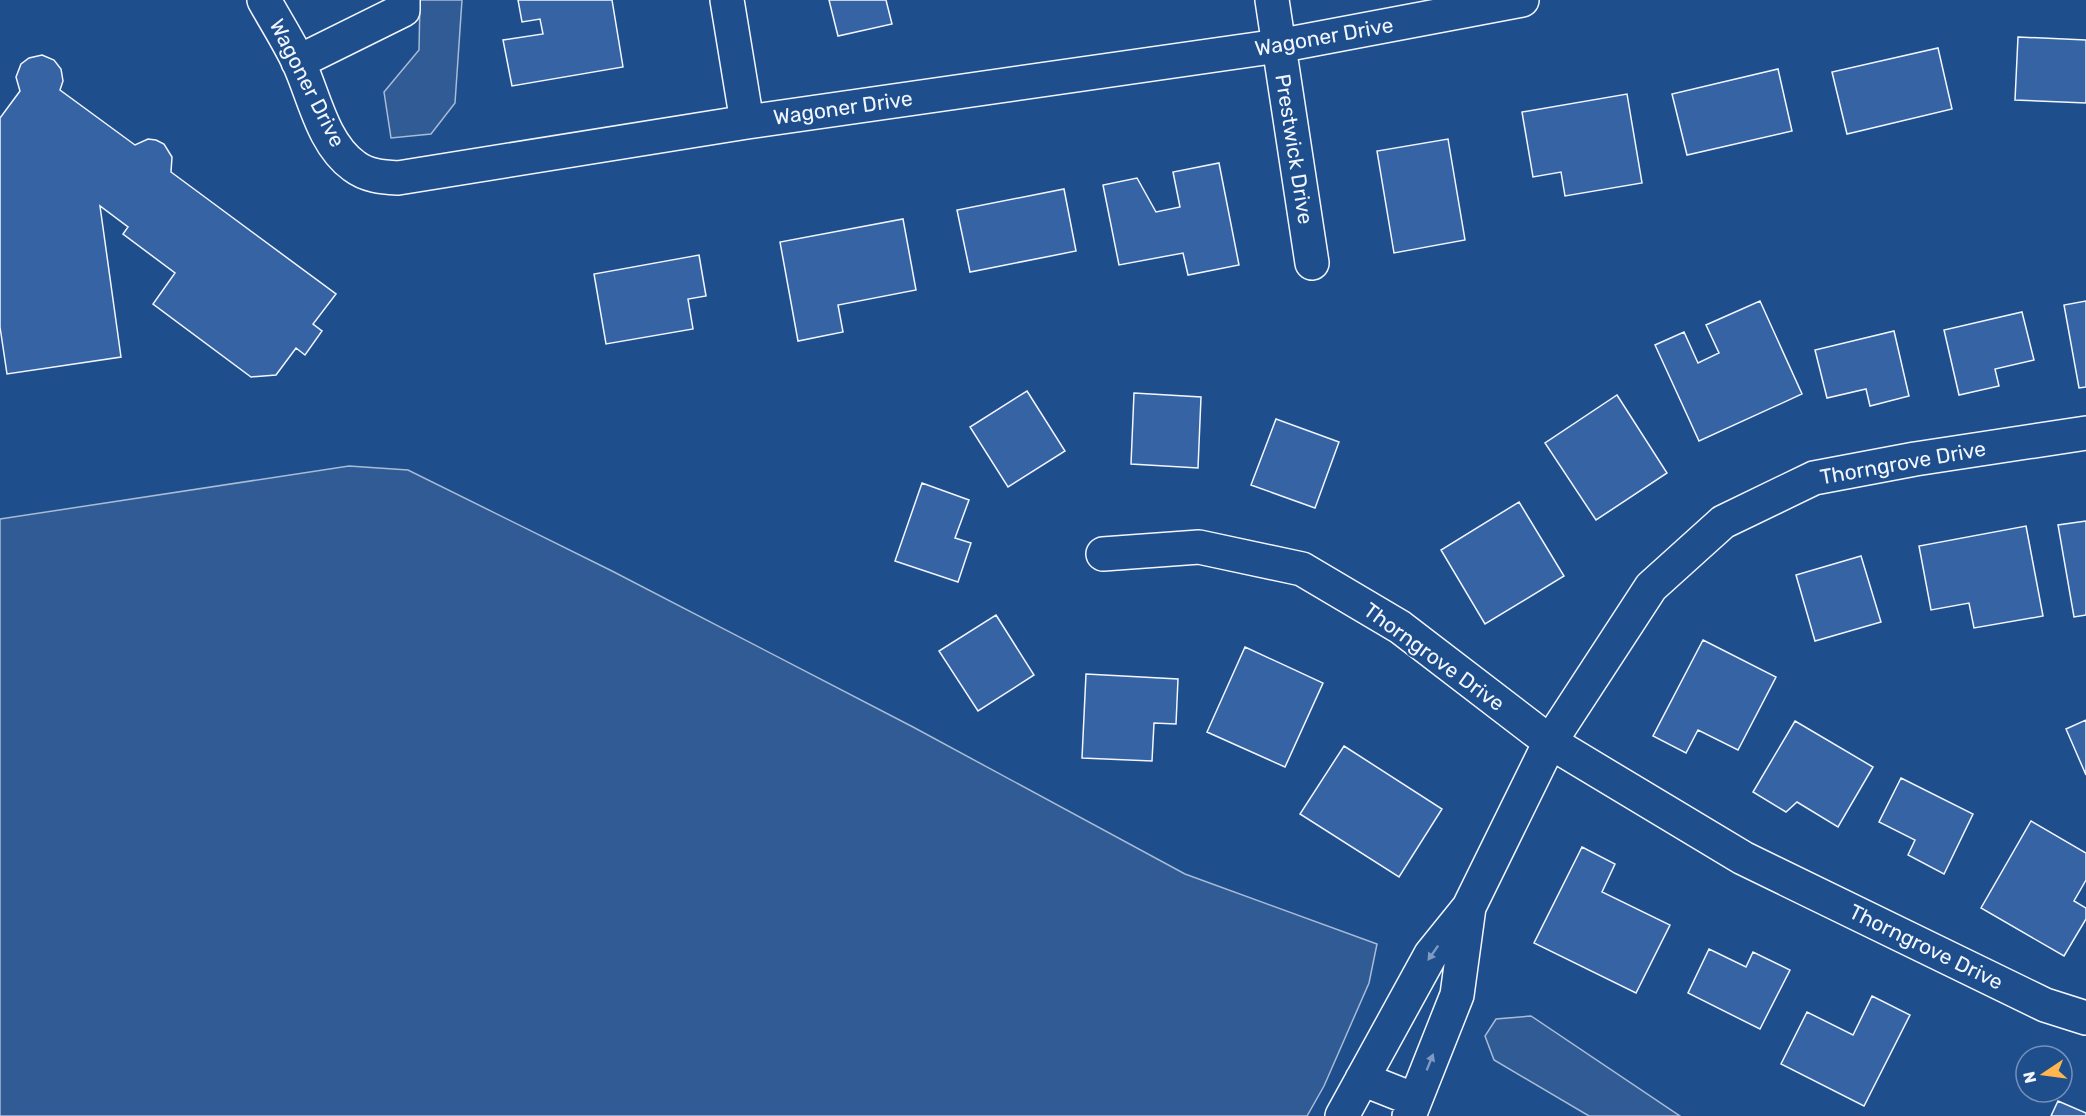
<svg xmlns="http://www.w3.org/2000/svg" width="2086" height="1116" font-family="Rubik,sans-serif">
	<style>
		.built { fill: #305b95; stroke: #a8bbd7; stroke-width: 1.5 }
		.building { fill: #3563a3; stroke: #f2f6ff; stroke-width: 1.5 }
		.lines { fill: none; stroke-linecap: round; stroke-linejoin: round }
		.minor-casing { stroke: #f2f6ff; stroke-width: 36 }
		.minor { stroke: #1f4e8c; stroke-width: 33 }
		.oneway { fill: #7e9ac0 }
		.labels { text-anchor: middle; stroke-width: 4.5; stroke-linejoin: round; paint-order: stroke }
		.street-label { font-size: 21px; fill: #f2f6ff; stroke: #1f4e8c }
	</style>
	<rect width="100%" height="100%" fill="#1f4e8c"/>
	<!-- built -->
	<path class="built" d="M 420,0 L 462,0 L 455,103 L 431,134 L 391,138 L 384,92 L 419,50 Z
		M 349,466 L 408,470 L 612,571 L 913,727 L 1185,874 L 1377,944 L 1369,983 L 1324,1086 L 1307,1116 L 0,1116 L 0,519 Z
		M 1531,1016 L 1680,1116 L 1589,1116 L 1494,1060 L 1485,1036 L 1496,1019 Z"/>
	<!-- building -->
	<path class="building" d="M 518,0 L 612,0 L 623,67 L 512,86 L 503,40 L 543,34 L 540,19 L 522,22 Z
		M 829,0 L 886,0 L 892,24 L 838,36 Z
		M 2018,37 L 2086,40 L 2086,103 L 2015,100 Z
		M 1938,48 L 1952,109 L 1847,134 L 1832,72 Z
		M 42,55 L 54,60 L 61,69 L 63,81 L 60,90 L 135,145 L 148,139 L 156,140 L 164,144 L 172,157 L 171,172 L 336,294 L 313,324 L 322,331 L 305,355 L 296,348 L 276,375 L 251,377 L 153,304 L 175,273 L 123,234 L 128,227 L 100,206 L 121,357 L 7,374 L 0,327 L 0,118 L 20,91 L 16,77 L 21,64 L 29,58 Z
		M 1778,69 L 1792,131 L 1687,155 L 1672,94 Z
		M 1627,94 L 1642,183 L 1565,196 L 1561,172 L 1533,177 L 1522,112 Z
		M 1448,139 L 1465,240 L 1394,253 L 1377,151 Z
		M 1219,163 L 1239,265 L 1188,275 L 1183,253 L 1119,265 L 1103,185 L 1137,178 L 1156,212 L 1180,207 L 1173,172 Z
		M 1064,189 L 1076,251 L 970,272 L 957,210 Z
		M 903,219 L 916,290 L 838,305 L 843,332 L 798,341 L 780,242 Z
		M 699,255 L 706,296 L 688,299 L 693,329 L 606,344 L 594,274 Z
		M 1760,301 L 1802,394 L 1699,441 L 1655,345 L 1684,332 L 1698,363 L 1719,353 L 1706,325 Z
		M 2086,301 L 2086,387 L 2079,388 L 2064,305 Z
		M 2022,312 L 2034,360 L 1995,369 L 1999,386 L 1959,395 L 1944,330 Z
		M 1894,331 L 1909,396 L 1870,406 L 1866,389 L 1827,398 L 1815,350 Z
		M 1027,391 L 1065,451 L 1008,487 L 970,427 Z
		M 1134,393 L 1201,397 L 1198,468 L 1131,464 Z
		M 1617,395 L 1667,473 L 1596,520 L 1545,443 Z
		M 1276,419 L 1339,442 L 1315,508 L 1251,485 Z
		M 922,483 L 969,500 L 955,538 L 971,543 L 958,582 L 895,561 Z
		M 1519,502 L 1564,576 L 1485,624 L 1441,550 Z
		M 2086,521 L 2086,615 L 2074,617 L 2058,525 Z
		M 2026,526 L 2043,616 L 1974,628 L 1969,603 L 1931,610 L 1919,546 Z
		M 1861,556 L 1881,622 L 1815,641 L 1796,575 Z
		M 996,615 L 1034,675 L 978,711 L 939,651 Z
		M 1703,640 L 1776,677 L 1738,750 L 1698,730 L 1686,753 L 1653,736 Z
		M 1245,647 L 1323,683 L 1285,767 L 1207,732 Z
		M 1086,674 L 1178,679 L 1176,724 L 1154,723 L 1152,761 L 1082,758 Z
		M 2086,720 L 2086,775 L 2066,729 Z
		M 1795,721 L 1873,767 L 1838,827 L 1797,802 L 1786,812 L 1753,792 Z
		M 1344,746 L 1442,809 L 1399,877 L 1300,814 Z
		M 1901,778 L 1973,814 L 1944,874 L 1908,855 L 1915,840 L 1879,822 Z
		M 2031,821 L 2086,853 L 2086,880 L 2074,901 L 2086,908 L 2086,919 L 2064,956 L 1981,908 Z
		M 1582,847 L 1615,864 L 1602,892 L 1670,925 L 1636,993 L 1534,943 Z
		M 1709,949 L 1746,967 L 1753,952 L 1790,970 L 1760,1029 L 1688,993 Z
		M 1872,996 L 1910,1015 L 1864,1106 L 1781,1064 L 1807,1012 L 1853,1035 Z
		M 2058,1101 L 2086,1113 L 2086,1116 L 2051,1116 Z"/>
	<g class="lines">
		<!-- minor casing -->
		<g class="minor-casing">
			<path id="minor" d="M 264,0 C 275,20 288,40 298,61 C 314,95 322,143 354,166 C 367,176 382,177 398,178 L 747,122 L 1278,46 L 1522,0
				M 727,0 L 747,122
				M 1272,0 L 1312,263
				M 298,62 L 403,10 L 403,0
				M 1103,554 L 1199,547 L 1302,569 L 1400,627 L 1550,742 L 1743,858 L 2045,1005 L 2086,1018
				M 1362,1079 L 1415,1100
				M 1342,1116 L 1431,954 L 1469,907 L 1550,742 L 1651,587 L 1723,522 L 1814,478 L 1915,459 L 2086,433
				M 1409,1116 L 1457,995 L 1469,907"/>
		</g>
		<!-- minor -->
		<use href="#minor" class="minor"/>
	</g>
	<!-- one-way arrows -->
	<defs><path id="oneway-solid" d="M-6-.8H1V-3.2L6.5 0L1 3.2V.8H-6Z" transform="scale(1.5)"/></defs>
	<g class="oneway">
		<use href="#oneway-solid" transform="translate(1433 953) rotate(125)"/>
		<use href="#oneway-solid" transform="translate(1430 1062) rotate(-68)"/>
	</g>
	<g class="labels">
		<!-- street labels -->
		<g class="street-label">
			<text transform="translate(1324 37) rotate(-10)" y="7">Wagoner Drive</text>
			<text transform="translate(307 83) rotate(63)" y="7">Wagoner Drive</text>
			<text transform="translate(843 108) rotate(-8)" y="7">Wagoner Drive</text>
			<text transform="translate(1294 149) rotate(81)" y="7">Prestwick Drive</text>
			<text transform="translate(1903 463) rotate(-10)" y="7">Thorngrove Drive</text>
			<text transform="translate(1434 657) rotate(36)" y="7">Thorngrove Drive</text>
			<text transform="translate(1926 947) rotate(26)" y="7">Thorngrove Drive</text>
		</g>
	</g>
	<!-- north arrow -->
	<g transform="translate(2044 1074) rotate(257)"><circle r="28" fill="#1f4e8c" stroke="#7391ba" stroke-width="1.5"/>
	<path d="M0-4.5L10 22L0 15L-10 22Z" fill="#ffb74d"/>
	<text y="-9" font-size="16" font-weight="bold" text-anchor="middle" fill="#f2f6ff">N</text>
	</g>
</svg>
